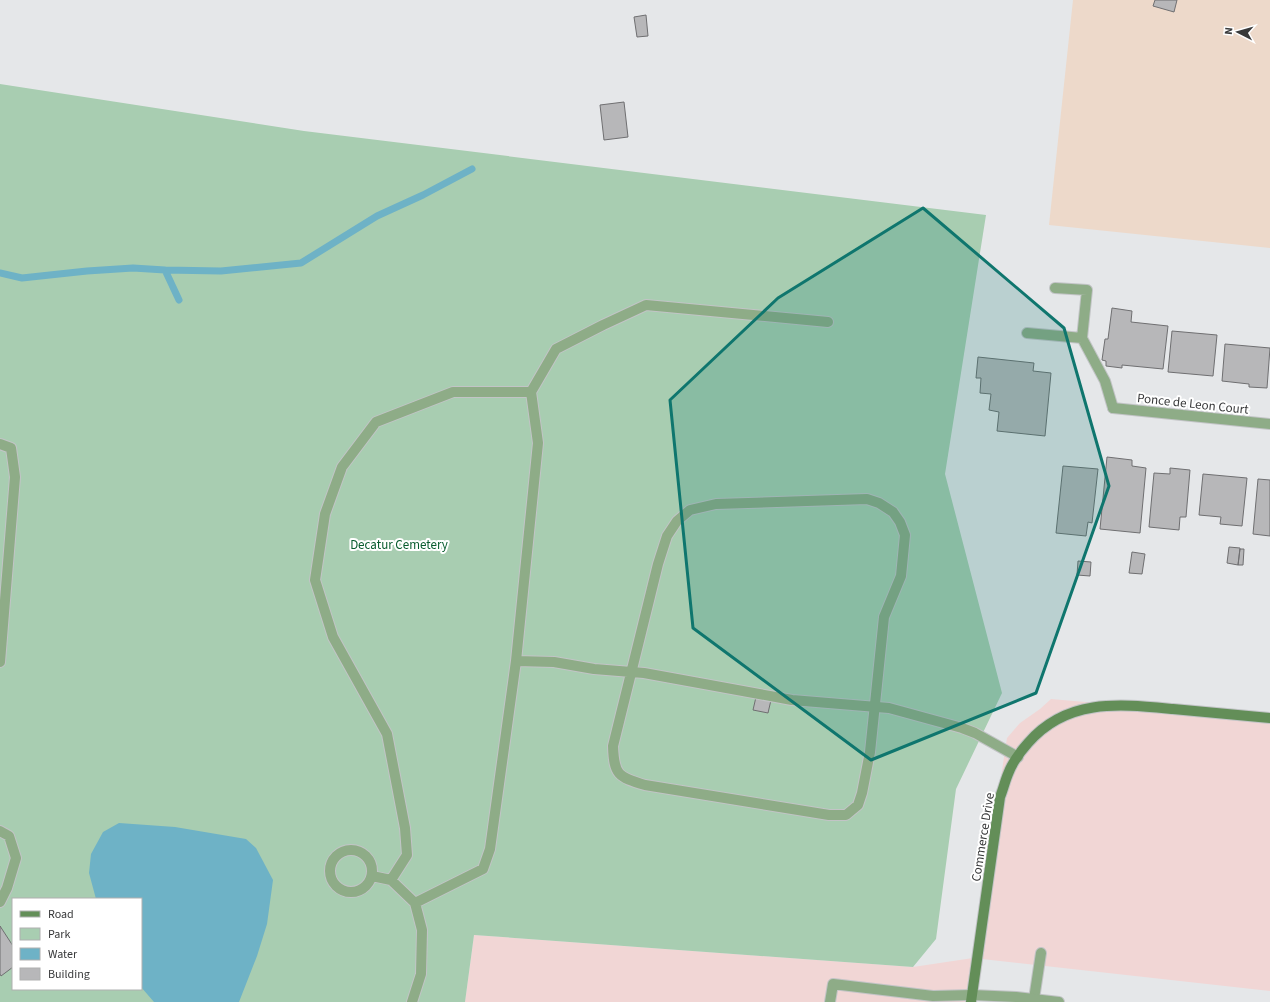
<svg xmlns="http://www.w3.org/2000/svg" width="1270" height="1002" font-family="'Source Sans 3',sans-serif">
	<style>
		.commercial { fill: #f1d6d5 }
		.education { fill: #edd9ca }
		.green { fill: #a8cdb1; fill-rule: evenodd }
		.water { fill: #6eb2c6 }
		.lines { fill: none; stroke-linecap: round; stroke-linejoin: round }
		.stream { stroke: #6eb2c6; stroke-width: 7 }
		.building { fill: #b7b7b9; stroke: #6f6f71 }
		.lane-casing { stroke: #c2c4c6; stroke-width: 12 }
		.street-casing { stroke: #c2c4c6; stroke-width: 12 }
		.secondary-casing { stroke: #c2c4c6; stroke-width: 12 }
		.lane { stroke: #8eac87; stroke-width: 10 }
		.street { stroke: #8eac87; stroke-width: 10 }
		.secondary { stroke: #638e58; stroke-width: 10 }
		.marked { fill: #0f766e; fill-opacity: 0.2; stroke: #0f766e; stroke-width: 3; stroke-linejoin: round }
		.labels { text-anchor: middle; stroke-width: 4; stroke-linejoin: round; paint-order: stroke }
		.street-label { font-size: 13px; fill: #38393a; stroke: #fff }
		.park-label { font-size: 13px; fill: #085c2e; stroke: #fff }
	</style>
	<rect width="100%" height="100%" fill="#e5e7e9"/>
	<!-- commercial -->
	<path class="commercial" d="M 1051,699 L 1270,718 L 1270,991 L 973,958 L 1007,738 L 1020,723 L 1040,709 Z
		M 474,935 L 913,967 L 973,958 L 967,1002 L 465,1002 Z"/>
	<!-- education -->
	<path class="education" d="M 1073,0 L 1270,0 L 1270,248 L 1049,225 Z"/>
	<!-- green -->
	<path class="green" d="M 0,84 L 304,131 L 986,215 L 945,474 L 1002,693 L 956,789 L 936,939 L 913,967 L 474,935 L 465,1002 L 0,1002 ZM 13,899 L 141,899 L 141,989 L 13,989 Z"/>
	<!-- water -->
	<path class="water" d="M 119,823 L 175,827 L 246,839 L 256,848 L 273,880 L 267,924 L 257,956 L 239,1002 L 154,1002 L 141,987 L 141,899 L 96,899 L 89,873 L 91,854 L 103,832 Z"/>
	<g class="lines">
		<!-- stream -->
		<path class="stream" d="M 165,270 L 221,271 L 301,263 L 377,216 L 423,195 L 472,169
			M 0,273 L 22,278 L 87,271 L 133,268 L 165,270 L 179,300"/>
	</g>
	<!-- building -->
	<path class="building" d="M 1155,0 L 1177,0 L 1174,12 L 1153,6 Z
		M 646,15 L 648,36 L 637,37 L 634,17 Z
		M 624,102 L 628,137 L 604,140 L 600,105 Z
		M 1112,308 L 1132,311 L 1131,322 L 1168,326 L 1163,369 L 1122,365 L 1122,368 L 1106,366 L 1106,361 L 1102,360 L 1105,339 L 1108,339 Z
		M 1172,331 L 1217,335 L 1213,376 L 1168,372 Z
		M 1225,344 L 1270,348 L 1267,388 L 1249,387 L 1249,384 L 1222,381 Z
		M 978,357 L 1034,363 L 1033,371 L 1051,373 L 1045,436 L 997,431 L 999,412 L 989,410 L 991,394 L 980,393 L 981,378 L 976,378 Z
		M 1107,457 L 1132,460 L 1132,466 L 1146,468 L 1140,533 L 1100,529 Z
		M 1063,466 L 1098,469 L 1092,523 L 1088,522 L 1086,536 L 1056,533 Z
		M 1170,468 L 1190,470 L 1186,517 L 1180,517 L 1179,530 L 1149,527 L 1154,473 L 1170,474 Z
		M 1203,474 L 1247,478 L 1242,526 L 1220,524 L 1221,517 L 1199,515 Z
		M 1258,479 L 1270,480 L 1270,536 L 1253,534 Z
		M 1229,547 L 1240,548 L 1238,565 L 1227,563 Z
		M 1240,549 L 1244,549 L 1243,565 L 1238,565 Z
		M 1132,552 L 1145,554 L 1142,574 L 1129,573 Z
		M 1078,561 L 1091,562 L 1090,576 L 1077,575 Z
		M 756,697 L 771,700 L 768,713 L 753,710 Z
		M 0,926 L 13,946 L 13,967 L 1,976 L 0,974 Z"/>
	<g class="lines">
		<!-- lane casing -->
		<g class="lane-casing">
			<path id="lane" d="M 1055,288 L 1087,290 L 1082,338
				M 1027,333 L 1082,338 L 1105,381 L 1113,408
				M 0,444 L 11,448 L 15,477 L 0,662
				M 867,499 L 879,503 L 893,512 L 900,522 L 905,535 L 901,576 L 884,617 L 870,752 L 862,793 L 858,805 L 846,815 L 829,815 L 645,785 C 618,777 614,775 613,746 L 658,564 L 667,536 L 677,521 L 690,510 L 716,504 Z
				M 516,661 L 554,662 L 594,669 L 644,673 L 792,700 L 889,708 L 962,728 L 975,733 L 1018,757
				M 0,831 L 9,836 L 16,858 L 7,888 L 0,902
				M330 871a21 21 0 1 1 42 0a21 21 0 1 1-42 0Z
				M 372,876 L 391,880 L 415,903 L 422,930 L 421,974 L 412,1002
				M 391,880 L 407,855 L 405,828 L 387,734 L 333,637 L 315,580 L 325,514 L 342,467 L 376,422 L 453,392 L 531,392 L 556,349 L 603,325 L 646,305 L 828,322
				M 415,903 L 483,869 L 490,849 L 516,661 L 538,443 L 531,392
				M 1034,999 L 1041,953
				M 830,1002 L 833,984 L 933,996 L 972,995"/>
		</g>
		<!-- street casing -->
		<g class="street-casing">
			<path id="street" d="M 1113,408 L 1270,424
				M 972,995 L 1016,997 L 1059,1002"/>
		</g>
		<!-- secondary casing -->
		<g class="secondary-casing">
			<path id="secondary" d="M 971,1002 L 1000,797 C 1003,790 1005,781 1008,774 C 1012,763 1020,752 1028,743 C 1067,698 1119,704 1173,709 C 1205,712 1238,715 1270,718"/>
		</g>
		<!-- lane -->
		<use href="#lane" class="lane"/>
		<!-- street -->
		<use href="#street" class="street"/>
		<!-- secondary -->
		<use href="#secondary" class="secondary"/>
	</g>
	<!-- marked area -->
	<path class="marked" d="M 923,208 L 1064,328 L 1109,486 L 1036,693 L 871,760 L 693,628 L 670,400 L 778,298 Z"/>
	<g class="labels">
		<!-- street labels -->
		<g class="street-label">
			<text transform="translate(1193 403) rotate(6)" y="5">Ponce de Leon Court</text>
			<text transform="translate(982 837) rotate(-81)" y="5">Commerce Drive</text>
		</g>
		<!-- park labels -->
		<g class="park-label">
			<text x="399" y="549">Decatur Cemetery</text>
		</g>
	</g>
	<!-- legend -->
	<rect x="12" y="898" width="130" height="92" fill="#ffffff" stroke="#afb0b0"/>
	<rect x="20" y="911" width="20" height="6" fill="#638e58" stroke="#afb0b0"/>
	<text x="48" y="918" font-size="12" fill="#38393a">Road</text>
	<rect x="20" y="928" width="20" height="12" fill="#a8cdb1" stroke="#afb0b0"/>
	<text x="48" y="938" font-size="12" fill="#38393a">Park</text>
	<rect x="20" y="948" width="20" height="12" fill="#6eb2c6" stroke="#afb0b0"/>
	<text x="48" y="958" font-size="12" fill="#38393a">Water</text>
	<rect x="20" y="968" width="20" height="12" fill="#b7b7b9" stroke="#afb0b0"/>
	<text x="48" y="978" font-size="12" fill="#38393a">Building</text>
	<!-- north arrow -->
	<g transform="translate(1238 32) rotate(276)" stroke="#ffffff" stroke-width="3" paint-order="stroke">
	<path d="M0-3L7 15L0 10L-7 15Z" fill="#38393a"/>
	<text y="-6" font-size="11" font-weight="bold" text-anchor="middle" fill="#38393a">N</text>
	</g>
</svg>
